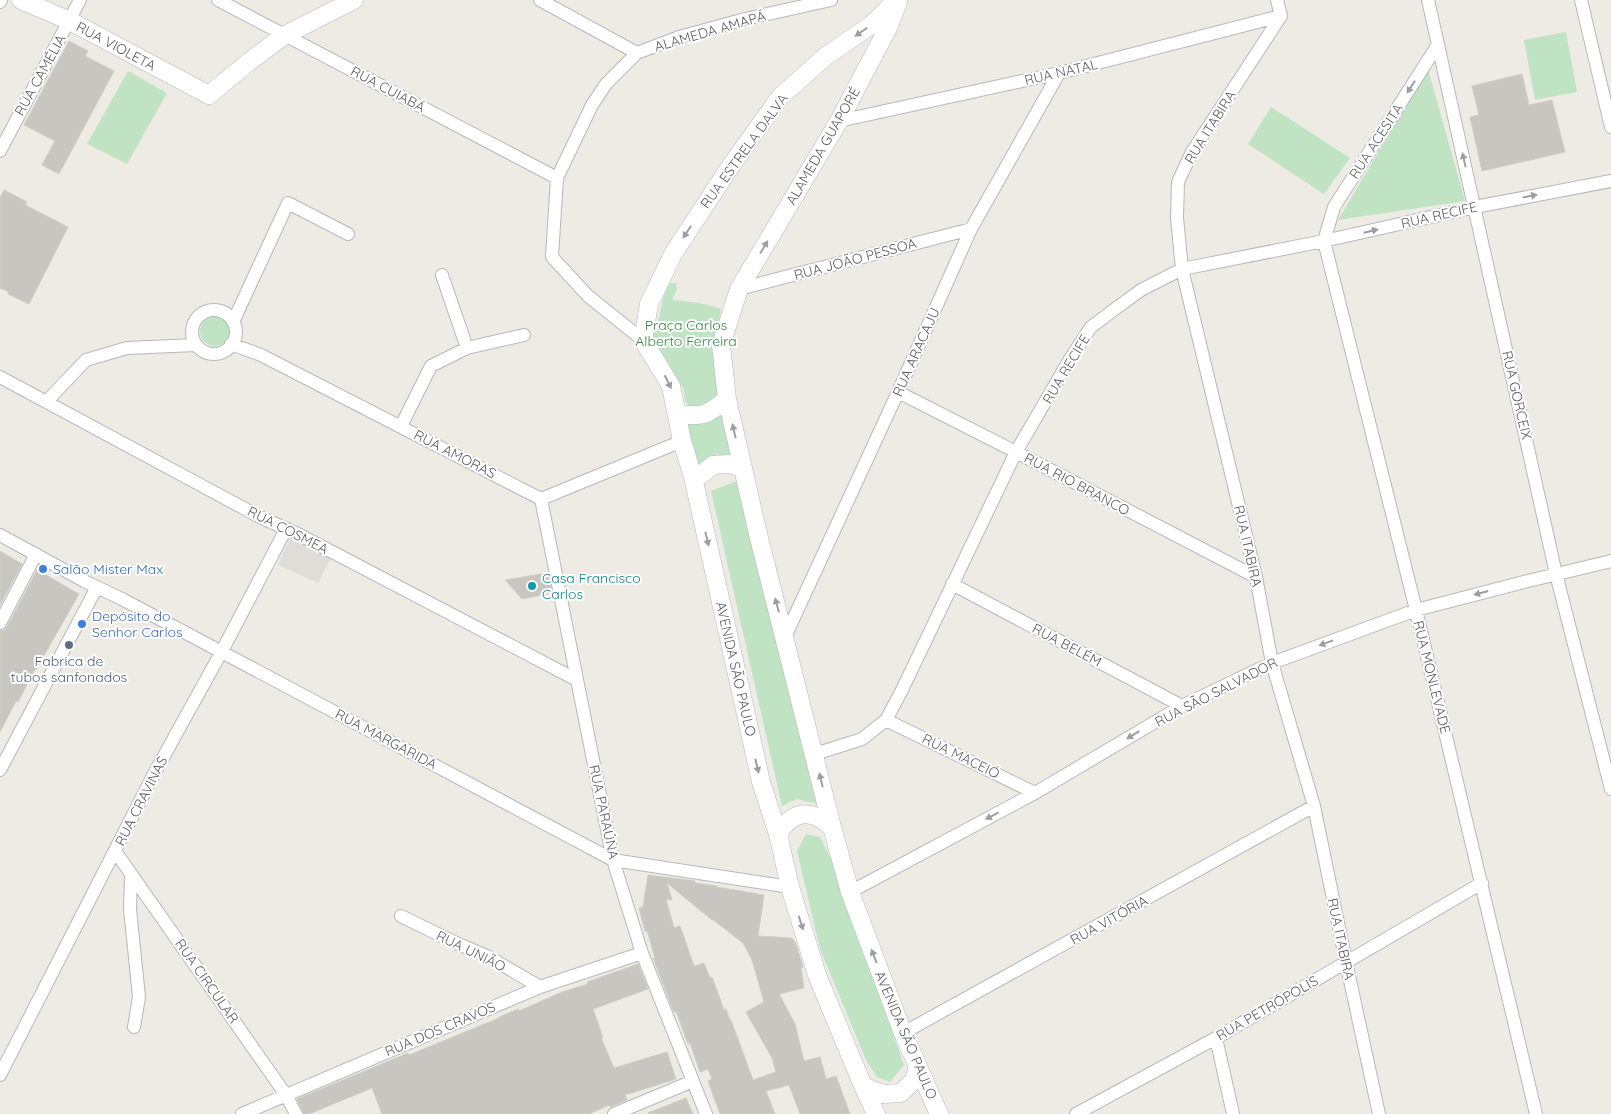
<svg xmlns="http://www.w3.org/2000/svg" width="1611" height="1114" font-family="Quicksand,sans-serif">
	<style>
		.industrial { fill: #deddd7 }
		.green { fill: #c0e3c3 }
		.building { fill: #c8c6c0; stroke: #d1cdc1; fill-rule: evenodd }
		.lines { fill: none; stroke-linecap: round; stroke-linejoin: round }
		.street-casing { stroke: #b5b8bc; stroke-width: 14 }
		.secondary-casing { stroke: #b6b8be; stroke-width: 19 }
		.street { stroke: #fff; stroke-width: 12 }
		.secondary { stroke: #fff; stroke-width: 18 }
		.oneway { fill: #9d9ea1 }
		.shop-dot { fill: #3f7fe0; stroke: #fff; stroke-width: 2 }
		.culture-dot { fill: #0f9aa8; stroke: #fff; stroke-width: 2 }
		.service-dot { fill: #5c6f8a; stroke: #fff; stroke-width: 2 }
		.labels { text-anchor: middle; stroke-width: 4; stroke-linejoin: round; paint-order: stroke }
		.street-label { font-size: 14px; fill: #5b5e62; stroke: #fff }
		.park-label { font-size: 14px; fill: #398343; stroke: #fff }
		.shop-label { font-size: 14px; fill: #366cbe; stroke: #fff; text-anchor: start }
		.culture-label { font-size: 14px; fill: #0d838f; stroke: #fff; text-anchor: start }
		.service-label { font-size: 14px; fill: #4e5e75; stroke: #fff }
	</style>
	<rect width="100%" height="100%" fill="#edebe3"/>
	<!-- industrial -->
	<path class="industrial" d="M 292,535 L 332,556 L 318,583 L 278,565 Z"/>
	<!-- green -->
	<path class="green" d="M 1566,32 L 1577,92 L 1535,100 L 1524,40 Z
		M 1428,69 L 1465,201 L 1338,220 Z
		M 128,71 L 167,93 L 127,164 L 87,144 Z
		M 1271,107 L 1350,158 L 1324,194 L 1248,144 Z
		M 669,283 L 676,283 L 677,290 L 672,300 L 700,303 L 721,309 L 717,330 L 722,393 L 705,408 L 691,408 L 685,401 L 684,389 L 653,342 C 653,333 656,327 659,318 C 662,305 663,295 669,283 Z
		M200 331a15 15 0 1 1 30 0a15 15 0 1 1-30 0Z
		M 725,410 L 737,459 L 717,454 L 696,469 L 686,424 Z
		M 737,481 L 817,804 L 796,799 L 782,806 L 711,491 Z
		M 806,834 L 820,837 L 833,863 L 904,1065 L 890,1082 L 877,1077 L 866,1060 L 820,949 L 797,851 Z"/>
	<!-- building -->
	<path class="building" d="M 69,41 L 88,51 L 85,56 L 114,71 L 59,174 L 42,165 L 55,141 L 24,125 Z
		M 1522,74 L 1529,105 L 1552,100 L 1565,152 L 1482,171 L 1470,117 L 1479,115 L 1472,86 Z
		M 4,190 L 27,202 L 25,205 L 68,227 L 29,304 L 8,294 L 9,292 L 0,288 L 0,198 Z
		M 0,551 L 22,564 L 0,605 Z
		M 37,570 L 79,594 L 42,659 L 36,670 L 35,669 L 18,702 L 16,701 L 0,732 L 0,631 L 4,630 L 7,627 Z
		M 547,573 L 552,593 L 522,599 L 505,580 Z
		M 648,875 L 695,881 L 695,883 L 717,886 L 717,887 L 764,895 L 758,936 L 792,938 L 796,944 L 803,967 L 801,968 L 804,988 L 779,994 L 795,1024 L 804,1061 L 820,1057 L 826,1079 L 836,1076 L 850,1114 L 800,1114 L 789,1085 L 766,1091 L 775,1114 L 720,1114 L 708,1081 L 712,1079 L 708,1069 L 700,1072 L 690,1043 L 688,1044 L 676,1011 L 674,1012 L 653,958 L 655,958 L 647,931 L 645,931 L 639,908 L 643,907 ZM 667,883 L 712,920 L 712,919 L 743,943 L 752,960 L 764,1002 L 746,1012 L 772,1058 L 776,1072 L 753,1080 L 731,1020 L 730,1020 L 726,1009 L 724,1010 L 712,977 L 710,978 L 704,963 L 694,966 L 680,926 L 674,928 L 666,899 L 672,900 Z
		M 638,964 L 648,989 L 593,1009 L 603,1038 L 601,1038 L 614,1068 L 667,1052 L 676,1079 L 625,1095 L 627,1100 L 610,1107 L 609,1105 L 589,1114 L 382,1114 L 372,1088 L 309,1114 L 304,1114 L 297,1099 L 389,1061 L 408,1053 L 409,1055 L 499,1018 L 499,1017 L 518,1009 L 519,1011 L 562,992 L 588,984 L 587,982 Z
		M 686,1098 L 693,1114 L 648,1114 L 648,1113 Z"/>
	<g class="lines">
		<!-- street casing -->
		<g class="street-casing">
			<path id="street" d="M 218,0 L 557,178
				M 540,0 L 637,53
				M 1277,0 L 1281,16 L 1192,152 L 1178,182 L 1177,218 L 1182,269 L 1256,577 L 1272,663 L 1314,806 L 1346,962 L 1379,1114
				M 1428,0 L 1556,574 L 1611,789
				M 1581,0 L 1611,127
				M 0,2 L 1,0
				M 839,121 L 1059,73 L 1281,16
				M 0,151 L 80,0
				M 1324,241 L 1416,610 L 1536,1114
				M 1324,241 L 1334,207 L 1437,46
				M 442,275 L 467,348
				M 739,289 L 971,229
				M192 332a22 22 0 1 1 44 0a22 22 0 1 1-44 0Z
				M 233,322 L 288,203 L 348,234
				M 643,340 L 588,296 L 552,257 L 557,178 L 592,105 L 606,84 L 637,53 L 679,37 L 745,19 L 831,0
				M 231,344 L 261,355 L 541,499 L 682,441
				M 0,377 L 260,517 L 298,534 L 577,680
				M 898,392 L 1016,452 L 1256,577
				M 46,402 L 86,360 L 127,348 L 196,345
				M 401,426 L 431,366 L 467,348 L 524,335
				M 541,499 L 613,860 L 642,953 L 706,1114
				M 0,535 L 86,582 L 122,599 L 613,860 L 790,887
				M 952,584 L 1182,706
				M 0,623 L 36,554
				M 785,637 L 898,392 L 971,229 L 1059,73
				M 886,720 L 1035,793
				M 815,754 L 862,739 L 886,720 L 901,692 L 1016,452 L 1070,359 L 1091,327 L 1115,309 L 1141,290 L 1182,269 L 1324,241 L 1475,207 L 1611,181
				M 0,770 L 97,587
				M 115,851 L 286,1095 L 296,1114
				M 131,874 L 130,909 L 139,997 L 134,1027
				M 850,892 L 1035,793 L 1182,706 L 1272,663 L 1416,610 L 1528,581 L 1611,561
				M 401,916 L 456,943 L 489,957 L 540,987
				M 903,1033 L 1314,806
				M 1216,1038 L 1233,1114
				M 0,1075 L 154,774 L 222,651 L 286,529
				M 242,1114 L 540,987 L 642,953
				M 614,1114 L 693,1081
				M 1076,1114 L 1216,1038 L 1482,883"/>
		</g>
		<!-- secondary casing -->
		<g class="secondary-casing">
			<path id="secondary" d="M 21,0 L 70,21 L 209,95 L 250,61 L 285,35 L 354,0
				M 898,2 L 889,26 L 839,121 L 739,289 L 721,345 L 727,399 L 759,538 L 832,827 L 850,892 L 903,1033 L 939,1114
				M 677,414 C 703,417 706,416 727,399
				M 693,477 L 702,474 L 713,465 L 729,464 L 743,468
				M 778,834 C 793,810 811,808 832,827
				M 863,1086 L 883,1094 L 901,1093 L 914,1080 L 918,1066
				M 876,1114 L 863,1086 L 817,975 L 790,887 L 778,834 L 761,782 L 693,477 L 682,441 L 671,386 L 643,340 L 649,304 L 673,254 L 730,167 L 780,97 L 826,56 L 871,25 L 897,0"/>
		</g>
		<!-- street -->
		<use href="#street" class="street"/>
		<!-- secondary -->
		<use href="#secondary" class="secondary"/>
	</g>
	<!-- one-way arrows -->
	<defs><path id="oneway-solid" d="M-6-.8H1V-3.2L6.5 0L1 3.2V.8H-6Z" transform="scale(1.25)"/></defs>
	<g class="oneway">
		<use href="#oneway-solid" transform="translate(861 32) rotate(145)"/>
		<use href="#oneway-solid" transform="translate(1411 87) rotate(123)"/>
		<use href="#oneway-solid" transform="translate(1464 160) rotate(-103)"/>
		<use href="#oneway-solid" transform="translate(1530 196) rotate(-11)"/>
		<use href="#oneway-solid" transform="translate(1371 231) rotate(-13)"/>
		<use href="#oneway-solid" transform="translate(687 232) rotate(123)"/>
		<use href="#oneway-solid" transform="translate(764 247) rotate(-59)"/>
		<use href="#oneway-solid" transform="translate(668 382) rotate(64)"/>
		<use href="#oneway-solid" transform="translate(734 431) rotate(-103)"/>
		<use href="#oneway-solid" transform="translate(707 539) rotate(77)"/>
		<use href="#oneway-solid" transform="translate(1481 593) rotate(165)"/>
		<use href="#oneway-solid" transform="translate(777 605) rotate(-105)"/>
		<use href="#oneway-solid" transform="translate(1326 643) rotate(160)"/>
		<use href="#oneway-solid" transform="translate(1133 735) rotate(149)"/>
		<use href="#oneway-solid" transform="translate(757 766) rotate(77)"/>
		<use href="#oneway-solid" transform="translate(821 780) rotate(-103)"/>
		<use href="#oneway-solid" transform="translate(992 816) rotate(152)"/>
		<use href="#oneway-solid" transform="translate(801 923) rotate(72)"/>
		<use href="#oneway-solid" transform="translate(874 956) rotate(-111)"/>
	</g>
	<!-- markers -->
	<g class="shop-dot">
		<circle cx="43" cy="569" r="5"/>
		<circle cx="82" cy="624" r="5"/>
	</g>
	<circle class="culture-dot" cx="532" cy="586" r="5"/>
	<circle class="service-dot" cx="69" cy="645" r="5"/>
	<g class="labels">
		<!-- street labels -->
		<g class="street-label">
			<text transform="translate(710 31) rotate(-16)" y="5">ALAMEDA AMAPÁ</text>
			<text transform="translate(116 46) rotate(28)" y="5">RUA VIOLETA</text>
			<text transform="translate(1061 72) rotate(-13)" y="5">RUA NATAL</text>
			<text transform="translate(40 75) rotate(-61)" y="5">RUA CAMÉLIA</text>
			<text transform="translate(388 89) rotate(28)" y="5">RUA CUIABÁ</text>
			<text transform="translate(1210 127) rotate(-58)" y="5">RUA ITABIRA</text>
			<text transform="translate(1376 141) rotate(-57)" y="5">RUA ACESITA</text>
			<text transform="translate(823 146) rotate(-60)" y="5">ALAMEDA GUAPORÉ</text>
			<text transform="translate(744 151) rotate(-54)" y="5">RUA ESTRELA DALVA</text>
			<text transform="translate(1439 215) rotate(-13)" y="5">RUA RECIFE</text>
			<text transform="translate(855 259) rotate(-15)" y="5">RUA JOÃO PESSOA</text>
			<text transform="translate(916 352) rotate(-66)" y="5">RUA ARACAJU</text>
			<text transform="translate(1066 369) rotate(-59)" y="5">RUA RECIFE</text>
			<text transform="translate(1517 395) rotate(77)" y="5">RUA GORCEIX</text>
			<text transform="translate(455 454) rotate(27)" y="5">RUA AMORAS</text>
			<text transform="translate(1077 484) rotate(28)" y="5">RUA RIO BRANCO</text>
			<text transform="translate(288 530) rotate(27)" y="5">RUA COSMEA</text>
			<text transform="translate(1248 546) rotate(77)" y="5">RUA ITABIRA</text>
			<text transform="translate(1067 645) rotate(28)" y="5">RUA BELÉM</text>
			<text transform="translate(736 669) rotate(77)" y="5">AVENIDA SÃO PAULO</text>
			<text transform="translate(1432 677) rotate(76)" y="5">RUA MONLEVADE</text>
			<text transform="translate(1216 692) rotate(-27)" y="5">RUA SÃO SALVADOR</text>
			<text transform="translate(386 739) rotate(28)" y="5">RUA MARGARIDA</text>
			<text transform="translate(961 756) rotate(26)" y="5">RUA MACEIÓ</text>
			<text transform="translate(141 801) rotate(-63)" y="5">RUA CRAVINAS</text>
			<text transform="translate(604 812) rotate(78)" y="5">RUA PARAÚNA</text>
			<text transform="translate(1109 920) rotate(-29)" y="5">RUA VITÓRIA</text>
			<text transform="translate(1341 939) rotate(78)" y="5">RUA ITABIRA</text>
			<text transform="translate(471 951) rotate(26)" y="5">RUA UNIÃO</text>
			<text transform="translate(207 981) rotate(55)" y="5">RUA CIRCULAR</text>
			<text transform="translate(1267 1008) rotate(-30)" y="5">RUA PETRÓPOLIS</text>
			<text transform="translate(440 1029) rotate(-23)" y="5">RUA DOS CRAVOS</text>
			<text transform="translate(906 1035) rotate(67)" y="5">AVENIDA SÃO PAULO</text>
		</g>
		<!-- park labels -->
		<g class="park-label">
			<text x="686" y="330">Praça Carlos<tspan x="686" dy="16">Alberto Ferreira</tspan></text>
		</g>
		<!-- shop labels -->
		<g class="shop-label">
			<text x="53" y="574">Salão Mister Max</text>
			<text x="92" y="621">Depósito do<tspan x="92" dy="16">Senhor Carlos</tspan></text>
		</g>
		<!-- culture labels -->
		<g class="culture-label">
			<text x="542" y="583">Casa Francisco<tspan x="542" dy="16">Carlos</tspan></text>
		</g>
		<!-- service labels -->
		<g class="service-label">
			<text x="69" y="666">Fabrica de<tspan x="69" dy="16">tubos sanfonados</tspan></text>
		</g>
	</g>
</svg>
